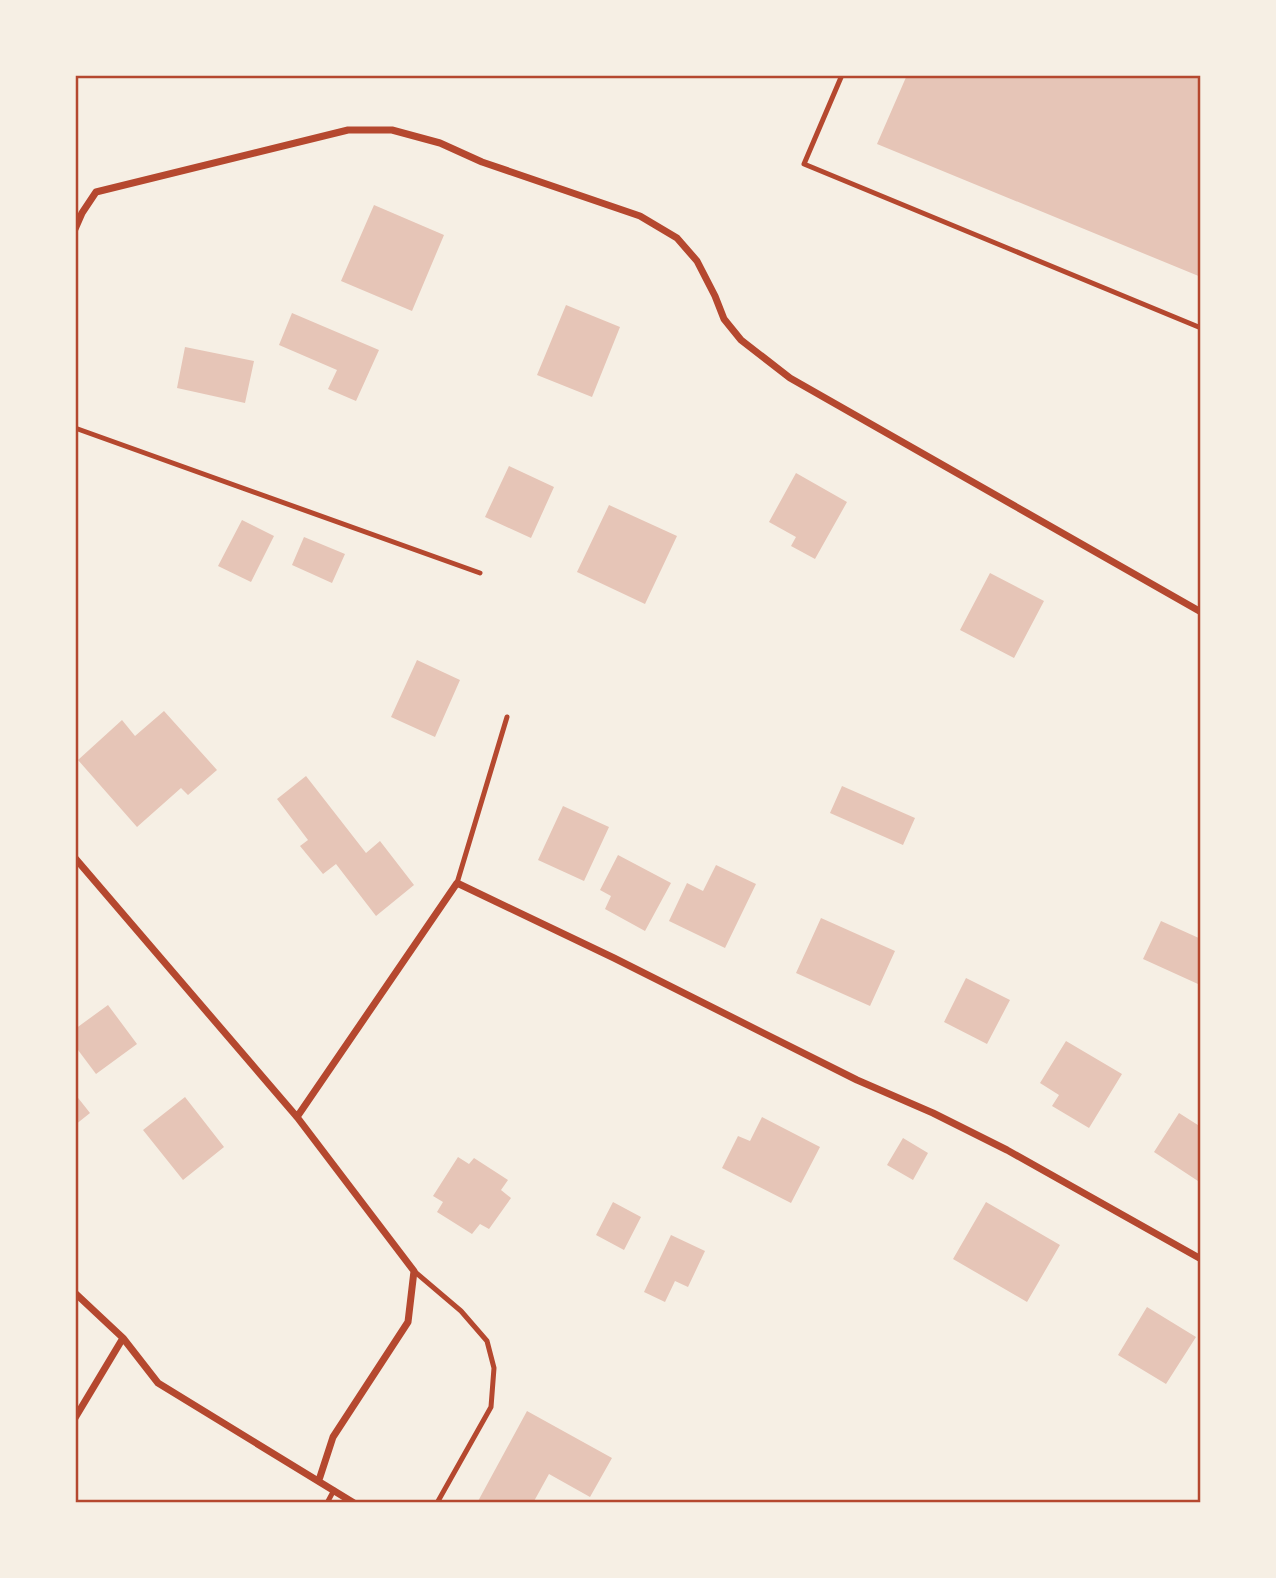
<svg xmlns="http://www.w3.org/2000/svg" width="1276" height="1578" font-family="Barlow,sans-serif">
	<style>
		.building { fill: #e6c5b7 }
		.lines { fill: none; stroke-linecap: round; stroke-linejoin: round }
		.service { stroke: #b5482f; stroke-width: 5 }
		.minor { stroke: #b5482f; stroke-width: 7 }
		.neatline { fill: none; stroke: #b5482f; stroke-width: 2.5 }
	</style>
	<rect width="100%" height="100%" fill="#f6efe4"/>
	<!-- building -->
	<path class="building" d="M 907,75 L 1201,75 L 1201,277 L 877,144 Z
		M 374,205 L 444,235 L 412,311 L 341,281 Z
		M 566,305 L 620,327 L 592,397 L 537,375 Z
		M 292,313 L 379,350 L 356,401 L 328,389 L 337,370 L 279,345 Z
		M 185,347 L 254,361 L 245,403 L 177,388 Z
		M 509,466 L 554,487 L 531,538 L 485,517 Z
		M 796,473 L 847,502 L 815,559 L 791,546 L 796,537 L 769,522 Z
		M 609,505 L 677,536 L 645,604 L 577,572 Z
		M 242,520 L 274,536 L 251,582 L 218,566 Z
		M 304,537 L 345,554 L 332,583 L 292,565 Z
		M 990,573 L 1044,601 L 1014,658 L 960,630 Z
		M 417,660 L 460,680 L 435,737 L 391,717 Z
		M 164,711 L 217,770 L 188,795 L 181,788 L 137,827 L 78,760 L 122,720 L 135,736 Z
		M 306,776 L 366,853 L 380,841 L 414,885 L 376,916 L 336,864 L 323,874 L 300,846 L 308,840 L 277,799 Z
		M 842,786 L 915,818 L 903,845 L 830,813 Z
		M 563,806 L 609,827 L 584,881 L 538,860 Z
		M 618,855 L 671,883 L 645,931 L 605,909 L 611,896 L 600,890 Z
		M 716,865 L 756,884 L 725,948 L 669,921 L 687,883 L 703,891 Z
		M 821,918 L 895,951 L 870,1006 L 796,973 Z
		M 1161,921 L 1201,939 L 1201,978 L 1198,984 L 1143,959 Z
		M 966,978 L 1010,1000 L 987,1044 L 944,1022 Z
		M 108,1005 L 137,1044 L 96,1074 L 75,1046 L 75,1029 Z
		M 1066,1041 L 1122,1074 L 1089,1128 L 1052,1106 L 1059,1095 L 1040,1083 Z
		M 75,1094 L 90,1113 L 75,1125 Z
		M 185,1097 L 224,1147 L 183,1180 L 143,1130 Z
		M 1179,1113 L 1201,1127 L 1201,1183 L 1154,1152 Z
		M 762,1117 L 820,1147 L 791,1203 L 722,1168 L 738,1136 L 750,1141 Z
		M 903,1138 L 928,1153 L 913,1180 L 887,1165 Z
		M 458,1157 L 469,1164 L 474,1158 L 508,1180 L 501,1190 L 511,1198 L 489,1229 L 480,1224 L 472,1234 L 437,1212 L 443,1202 L 433,1196 Z
		M 613,1202 L 641,1217 L 624,1250 L 596,1235 Z
		M 986,1202 L 1060,1245 L 1027,1302 L 953,1259 Z
		M 671,1235 L 705,1251 L 688,1287 L 675,1281 L 665,1302 L 644,1292 Z
		M 1147,1307 L 1196,1337 L 1166,1384 L 1118,1355 Z
		M 527,1411 L 612,1458 L 590,1497 L 549,1474 L 533,1503 L 477,1503 Z"/>
	<g class="lines">
		<!-- service -->
		<path class="service" d="M 842,75 L 804,164 L 1201,328
			M 75,428 L 480,573
			M 457,883 L 507,717
			M 414,1271 L 461,1311 L 487,1341 L 494,1368 L 491,1407 L 437,1503
			M 327,1503 L 334,1490"/>
		<!-- minor -->
		<path class="minor" d="M 75,229 L 82,213 L 96,192 L 348,130 L 392,130 L 440,143 L 482,162 L 640,216 L 677,238 L 697,261 L 715,296 L 724,319 L 741,340 L 790,378 L 1201,612
			M 75,858 L 297,1117 L 414,1271 L 408,1322 L 333,1437 L 319,1480
			M 297,1117 L 457,883 L 614,958 L 857,1080 L 933,1113 L 1007,1150 L 1201,1259
			M 75,1293 L 123,1338 L 158,1383 L 354,1503
			M 75,1418 L 123,1338"/>
	</g>
	<!-- border -->
	<rect width="1276" height="1578" fill="none" stroke="#f6efe4" stroke-width="154"/>
	<rect x="77" y="77" width="1122" height="1424" class="neatline"/>
</svg>
